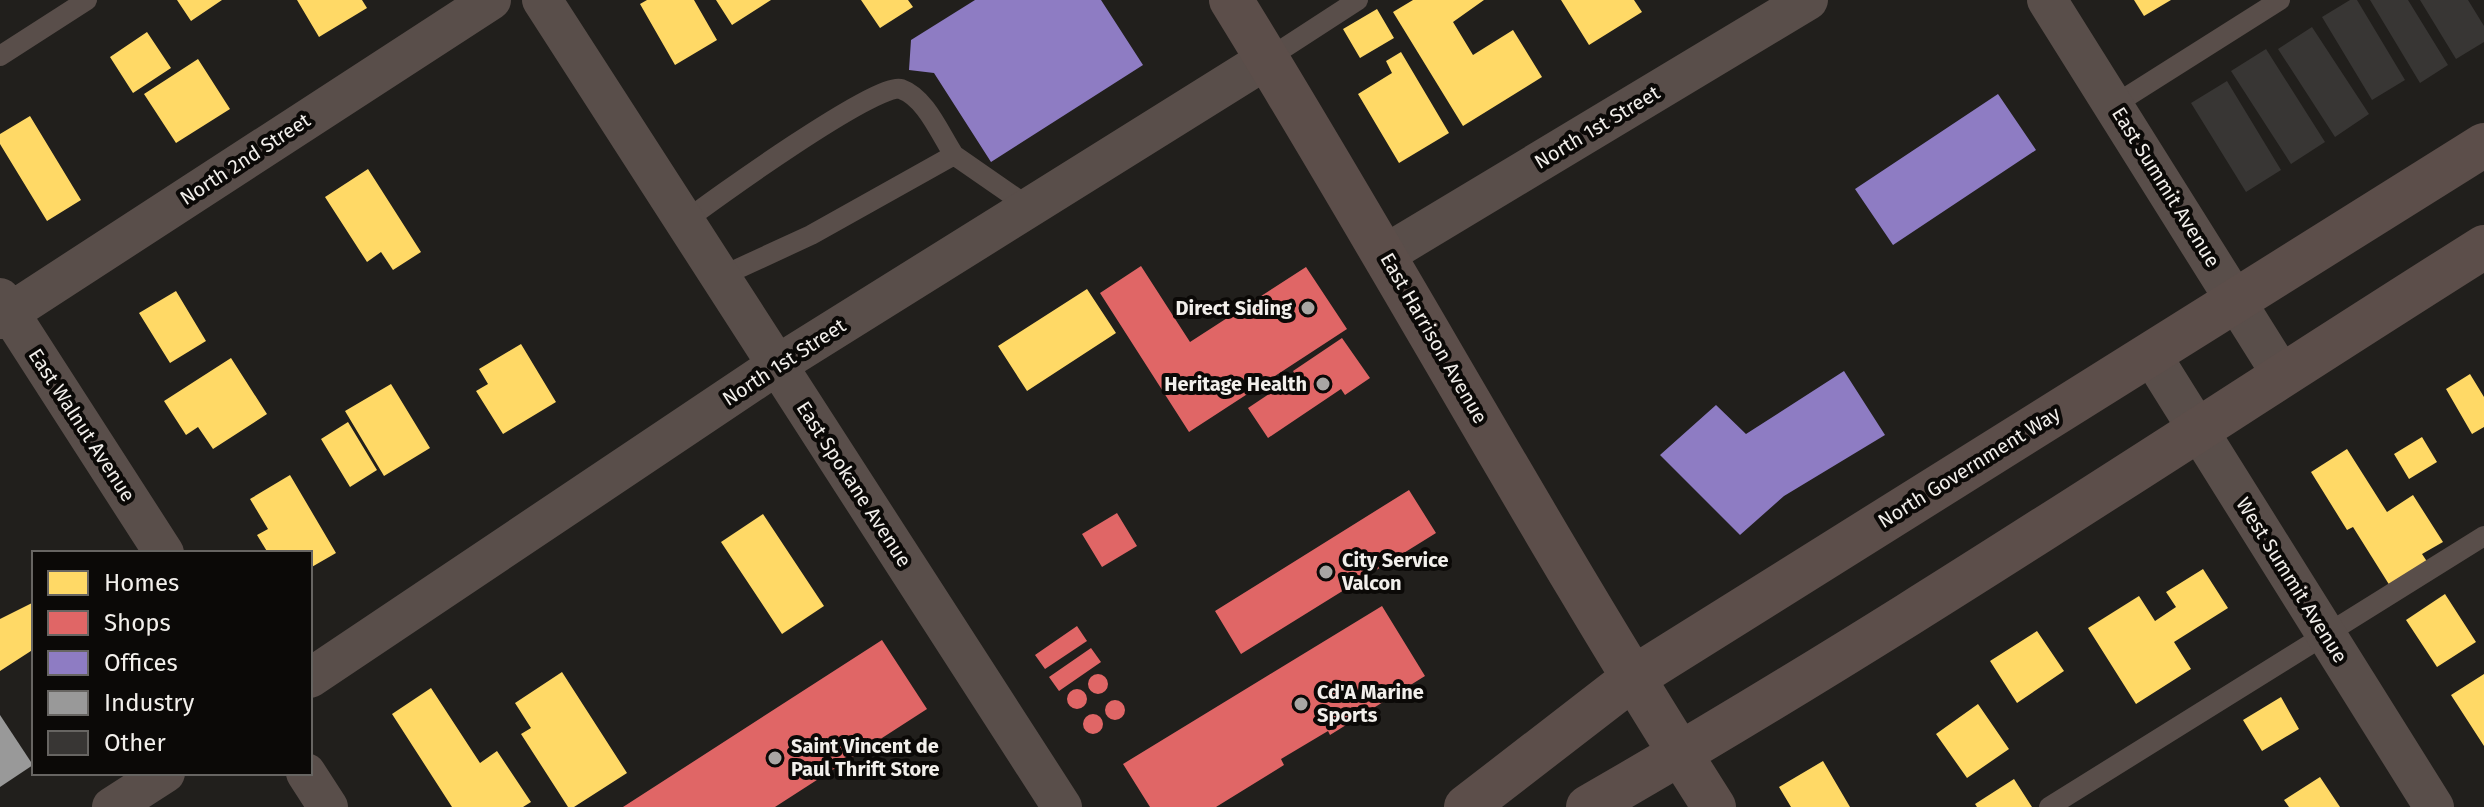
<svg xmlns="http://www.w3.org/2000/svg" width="2484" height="807" font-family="'Fira Sans',sans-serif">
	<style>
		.homes { fill: #ffd966 }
		.shops { fill: #e06666 }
		.offices { fill: #8e7cc3 }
		.industry { fill: #999 }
		.building { fill: #383634 }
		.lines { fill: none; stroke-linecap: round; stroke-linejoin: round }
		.lane { stroke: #594e4a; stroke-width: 20 }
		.street { stroke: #594e4a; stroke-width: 40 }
		.secondary { stroke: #5c4e4a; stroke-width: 44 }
		.poi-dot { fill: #a9a6a3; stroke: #0b0907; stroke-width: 3 }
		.labels { text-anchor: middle; stroke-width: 8; stroke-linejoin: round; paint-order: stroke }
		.street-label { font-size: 20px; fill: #f2efeb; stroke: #0b0907 }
		.poi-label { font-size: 20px; font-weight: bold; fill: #f2efeb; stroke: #0b0907; text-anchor: start }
	</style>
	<rect width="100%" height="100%" fill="#211f1c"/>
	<!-- homes -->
	<path class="homes" d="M 177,0 L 222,0 L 191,21 Z
		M 297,0 L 362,0 L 367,8 L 319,37 Z
		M 647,0 L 694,0 L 717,40 L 675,65 L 640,4 Z
		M 716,0 L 771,0 L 732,25 Z
		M 861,0 L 908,0 L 913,7 L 880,28 Z
		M 1413,0 L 1484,0 L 1453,22 L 1473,55 L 1513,30 L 1542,77 L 1463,126 L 1393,12 Z
		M 1561,0 L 1634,0 L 1642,12 L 1589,45 Z
		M 2134,0 L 2171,0 L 2144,16 Z
		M 1377,9 L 1394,38 L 1360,58 L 1343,29 Z
		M 147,32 L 171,68 L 133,93 L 110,57 Z
		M 1401,52 L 1449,133 L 1399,163 L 1358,94 L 1392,73 L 1386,61 Z
		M 198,59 L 230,109 L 176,143 L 144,94 Z
		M 30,116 L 81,200 L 47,221 L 0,144 L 0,134 Z
		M 368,169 L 421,252 L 393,270 L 381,252 L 367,262 L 325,197 Z
		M 1087,289 L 1116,333 L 1027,391 L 998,346 Z
		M 176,291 L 206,341 L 170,363 L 139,313 Z
		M 521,344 L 556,402 L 503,434 L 476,391 L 488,384 L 479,369 Z
		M 231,358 L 267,414 L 213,449 L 198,427 L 186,435 L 164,401 Z
		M 2470,374 L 2484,397 L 2484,427 L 2472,434 L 2446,389 Z
		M 391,384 L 430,448 L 384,476 L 345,411 Z
		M 348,422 L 377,470 L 350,487 L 321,439 Z
		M 2422,437 L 2437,462 L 2409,479 L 2394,454 Z
		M 2347,449 L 2387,512 L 2413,495 L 2443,542 L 2422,554 L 2428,563 L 2390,586 L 2353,527 L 2347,530 L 2311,472 Z
		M 290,475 L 336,553 L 310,568 L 310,553 L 268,553 L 257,535 L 268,529 L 250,499 Z
		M 763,514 L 824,606 L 782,634 L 721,542 Z
		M 2203,569 L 2228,608 L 2174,642 L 2191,669 L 2136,704 L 2088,628 L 2139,596 L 2155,621 L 2176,607 L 2166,592 Z
		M 2445,594 L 2476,642 L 2437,667 L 2406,620 Z
		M 32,603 L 34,649 L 0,671 L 0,619 Z
		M 2037,631 L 2064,671 L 2017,703 L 1990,661 Z
		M 562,672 L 627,773 L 574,807 L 568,807 L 521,734 L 531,728 L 515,703 Z
		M 2484,674 L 2484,746 L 2451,695 Z
		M 431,688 L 480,763 L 497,751 L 531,802 L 523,807 L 452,807 L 392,714 Z
		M 2281,697 L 2299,729 L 2262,751 L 2243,720 Z
		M 1978,704 L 2009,749 L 1967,778 L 1936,734 Z
		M 1823,761 L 1850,807 L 1791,807 L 1779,787 Z
		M 2320,777 L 2340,807 L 2289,807 L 2284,800 Z
		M 2014,779 L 2032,807 L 1977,807 L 1975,804 Z"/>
	<!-- shops -->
	<path class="shops" d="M 1141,266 L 1190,342 L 1306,267 L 1347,329 L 1189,432 L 1100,293 Z
		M 1342,338 L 1370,378 L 1345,395 L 1341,389 L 1268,438 L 1248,408 L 1296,376 L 1293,371 Z
		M 1409,490 L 1436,533 L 1241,654 L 1215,611 Z
		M 1117,513 L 1137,546 L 1102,567 L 1082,534 Z
		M 1382,606 L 1425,676 L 1330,735 L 1328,731 L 1281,759 L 1284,765 L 1216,807 L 1150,807 L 1123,764 Z
		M 1077,626 L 1087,641 L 1045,669 L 1035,655 Z
		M 882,640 L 927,709 L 775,807 L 623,807 Z
		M 1091,648 L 1101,662 L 1059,691 L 1049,677 Z
		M1088 684a10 10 0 1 1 20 0a10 10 0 1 1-20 0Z
		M1067 699a10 10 0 1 1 20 0a10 10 0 1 1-20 0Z
		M1105 710a10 10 0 1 1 20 0a10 10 0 1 1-20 0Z
		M1083 724a10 10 0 1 1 20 0a10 10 0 1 1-20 0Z"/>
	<!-- offices -->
	<path class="offices" d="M 975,0 L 1101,0 L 1143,65 L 991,162 L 934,73 L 909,70 L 911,40 Z
		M 1998,94 L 2036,150 L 1893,245 L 1855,189 Z
		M 1844,371 L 1885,435 L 1784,496 L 1740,535 L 1660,455 L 1716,405 L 1746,434 Z"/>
	<!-- industry -->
	<path class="industry" d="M 0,715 L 33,765 L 0,787 Z"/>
	<!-- building -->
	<path class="building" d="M 2350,0 L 2357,0 L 2405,80 L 2372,100 L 2322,17 Z
		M 2370,0 L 2408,0 L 2448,65 L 2420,83 Z
		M 2420,0 L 2468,0 L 2484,26 L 2484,42 L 2456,59 Z
		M 2312,27 L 2369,114 L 2335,137 L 2278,49 Z
		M 2266,49 L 2325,142 L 2291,164 L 2231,71 Z
		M 2227,81 L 2281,170 L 2246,192 L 2191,103 Z"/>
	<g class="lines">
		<!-- lane -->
		<path class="lane" d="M 0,56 L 87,0
			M 1267,59 L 1358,0
			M 2114,105 L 2280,0
			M 954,155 L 1029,207
			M 684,222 C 711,201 878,81 901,89 C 926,98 940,134 954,155 L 811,235 L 720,277
			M 2049,807 L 2484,536"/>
		<!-- street -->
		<path class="street" d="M 542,0 L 1062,807
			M 2047,0 L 2282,375
			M 1386,254 L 1808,0
			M 0,298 L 164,553
			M 0,319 L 491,0
			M 2150,353 L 2434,807
			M 310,678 L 777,365 L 1267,59
			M 306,773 L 328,807
			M 112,807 L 165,773"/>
		<!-- secondary -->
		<path class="secondary" d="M 1231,0 C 1396,267 1545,543 1714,807
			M 1466,807 L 1633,678 L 2484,145
			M 1588,807 C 1894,632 2186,435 2484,247"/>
	</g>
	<!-- markers -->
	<g class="poi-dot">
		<circle cx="1308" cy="308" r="8"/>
		<circle cx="1323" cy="384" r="8"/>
		<circle cx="1326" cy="572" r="8"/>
		<circle cx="1301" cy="704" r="8"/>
		<circle cx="775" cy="758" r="8"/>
	</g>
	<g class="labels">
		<!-- street labels -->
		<g class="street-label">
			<text transform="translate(1597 127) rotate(-31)" y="7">North 1st Street</text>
			<text transform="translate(245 159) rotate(-33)" y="7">North 2nd Street</text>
			<text transform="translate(2166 187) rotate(58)" y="7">East Summit Avenue</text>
			<text transform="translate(1434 338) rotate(60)" y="7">East Harrison Avenue</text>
			<text transform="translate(784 362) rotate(-33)" y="7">North 1st Street</text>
			<text transform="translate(82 425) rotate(57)" y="7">East Walnut Avenue</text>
			<text transform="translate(1969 467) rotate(-32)" y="7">North Government Way</text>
			<text transform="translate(854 484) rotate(57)" y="7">East Spokane Avenue</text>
			<text transform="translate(2292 580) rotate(58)" y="7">West Summit Avenue</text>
		</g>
		<!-- poi labels -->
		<g class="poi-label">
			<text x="1292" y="315" text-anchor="end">Direct Siding</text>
			<text x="1307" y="391" text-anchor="end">Heritage Health</text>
			<text x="1342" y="567">City Service<tspan x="1342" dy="23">Valcon</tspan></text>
			<text x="1317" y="699">Cd'A Marine<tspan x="1317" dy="23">Sports</tspan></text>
			<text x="791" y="753">Saint Vincent de<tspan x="791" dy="23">Paul Thrift Store</tspan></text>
		</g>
	</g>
	<!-- legend -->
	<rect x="32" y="551" width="280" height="224" fill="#0b0907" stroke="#676562" stroke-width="2"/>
	<rect x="48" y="571" width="40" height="24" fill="#ffd966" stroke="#676562" stroke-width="2"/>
	<text x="104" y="591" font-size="24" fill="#f2efeb">Homes</text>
	<rect x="48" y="611" width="40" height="24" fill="#e06666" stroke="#676562" stroke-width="2"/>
	<text x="104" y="631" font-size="24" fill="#f2efeb">Shops</text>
	<rect x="48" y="651" width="40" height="24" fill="#8e7cc3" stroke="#676562" stroke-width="2"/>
	<text x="104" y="671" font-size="24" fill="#f2efeb">Offices</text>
	<rect x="48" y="691" width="40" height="24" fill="#999999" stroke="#676562" stroke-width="2"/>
	<text x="104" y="711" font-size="24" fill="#f2efeb">Industry</text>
	<rect x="48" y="731" width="40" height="24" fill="#383634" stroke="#676562" stroke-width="2"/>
	<text x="104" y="751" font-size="24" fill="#f2efeb">Other</text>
</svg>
